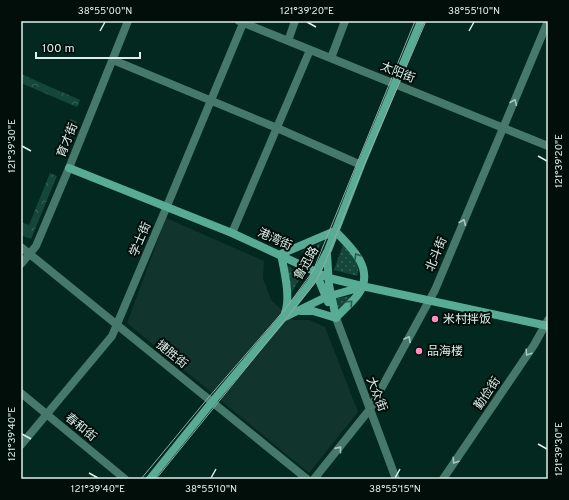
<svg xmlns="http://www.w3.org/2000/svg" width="569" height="500" font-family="Overpass,'Noto Sans SC',sans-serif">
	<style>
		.built { fill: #11352c }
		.grass { fill: url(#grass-dots) }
		.forest { fill: url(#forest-crowns) }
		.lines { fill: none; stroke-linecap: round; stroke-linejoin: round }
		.minor { stroke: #47796a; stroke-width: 8 }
		.secondary { stroke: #58ab94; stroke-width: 8 }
		.tram { stroke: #93aca5; stroke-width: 1 }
		.oneway { stroke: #a8c6bd }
		.oneway2 { stroke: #2d5c4f }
		.ticks { fill: none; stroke: #dcefe9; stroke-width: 1.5 }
		.poi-dot { fill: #fe8ebd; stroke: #020e0a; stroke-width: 1.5 }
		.labels { text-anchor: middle; stroke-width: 4; stroke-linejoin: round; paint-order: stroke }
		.street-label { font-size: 12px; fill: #dcefe9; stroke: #020e0a }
		.poi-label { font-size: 12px; fill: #dcefe9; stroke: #020e0a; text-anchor: start }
		.neatline { fill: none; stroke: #dcefe9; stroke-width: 1.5 }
		.ticks-label { font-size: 10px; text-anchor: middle; fill: #dcefe9 }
	</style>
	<defs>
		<pattern id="grass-dots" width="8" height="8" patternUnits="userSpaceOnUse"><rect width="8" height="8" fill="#14473a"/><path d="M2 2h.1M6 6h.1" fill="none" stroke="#366256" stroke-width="1.8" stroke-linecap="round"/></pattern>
		<pattern id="forest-crowns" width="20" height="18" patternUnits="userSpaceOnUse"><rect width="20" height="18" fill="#14473a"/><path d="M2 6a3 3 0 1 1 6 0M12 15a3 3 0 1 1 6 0" fill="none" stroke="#366256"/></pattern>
	</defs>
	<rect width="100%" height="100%" fill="#02281f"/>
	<!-- built -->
	<path class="built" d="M 166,218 L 264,261 L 263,278 L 271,300 L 293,320 L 309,320 L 325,327 L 358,412 L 309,473 L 127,323 Z"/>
	<!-- grass -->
	<path class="grass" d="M 322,242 L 314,257 L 301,252 L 312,248 Z
		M 343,245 C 351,254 362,264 357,276 L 334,270 Z
		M 288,266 L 302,275 L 290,295 L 287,267 Z
		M 349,296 L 350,298 L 338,309 L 337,308 L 334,299 Z"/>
	<!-- forest -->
	<path class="forest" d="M 21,74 L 80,100 L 77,107 L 21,83 Z
		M 70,119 L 77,122 L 64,152 L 57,149 Z
		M 50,173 L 57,176 L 31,239 L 21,235 L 21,222 L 29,225 Z"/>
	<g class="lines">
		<!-- minor -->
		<path class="minor" d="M 239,21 L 548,146
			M 288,41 L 295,21
			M 331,58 L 345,21
			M 113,60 L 277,128 L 361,165
			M 232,233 L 310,50
			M 21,247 L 307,479
			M 21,264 L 36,246 L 69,168 L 128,21
			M 336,318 L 396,479
			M 21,393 L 125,479
			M 21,445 L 112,336 L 167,206 L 244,21
			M 314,479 L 370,409 L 435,290 L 548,21
			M 443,479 L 534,345 L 548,320"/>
		<!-- secondary -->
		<path class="secondary" d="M 69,168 L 232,233 L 329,278 L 362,286 L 548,326
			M 281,254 L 335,231 C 351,247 375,269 359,293 C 353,302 343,310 336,318
			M 281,254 C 284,270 291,297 285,313
			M 327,254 L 329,285 L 336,318
			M 316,273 L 328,302
			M 301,311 L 313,311 L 336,318
			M 285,317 L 326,297 L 362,287
			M 150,479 L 212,402 L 283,318 L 311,282 L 316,273 L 328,250 L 361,165 L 421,21"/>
		<!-- tram -->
		<path class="tram" d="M 141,479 L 208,398 L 286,308 L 313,271 L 415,21
			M 156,479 L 315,283 L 325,263 L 364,165 L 426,21"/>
	</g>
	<!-- one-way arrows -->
	<defs><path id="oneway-chevron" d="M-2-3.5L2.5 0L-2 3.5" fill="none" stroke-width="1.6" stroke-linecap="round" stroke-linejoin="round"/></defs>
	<g class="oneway">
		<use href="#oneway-chevron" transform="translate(514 102) rotate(-67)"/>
		<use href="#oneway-chevron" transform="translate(463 222) rotate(-67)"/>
		<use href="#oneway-chevron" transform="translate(408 339) rotate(-61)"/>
		<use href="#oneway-chevron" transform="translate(528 353) rotate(124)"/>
		<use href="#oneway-chevron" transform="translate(339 449) rotate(-51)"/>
		<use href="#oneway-chevron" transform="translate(455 461) rotate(124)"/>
	</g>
	<g class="oneway2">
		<use href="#oneway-chevron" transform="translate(357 256) rotate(-122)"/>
		<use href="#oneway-chevron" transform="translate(350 303) rotate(-46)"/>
	</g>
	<!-- ticks -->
	<path class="ticks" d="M 307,22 L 316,27M 100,31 L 105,22M 469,31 L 474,22M 22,146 L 31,151M 538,156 L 547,161M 22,434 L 31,439M 538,444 L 547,449M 89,473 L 98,478M 211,478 L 216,469M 395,478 L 400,469"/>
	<!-- markers -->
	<g class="poi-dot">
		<circle cx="435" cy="319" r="4"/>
		<circle cx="419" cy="351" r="4"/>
	</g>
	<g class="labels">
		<!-- street labels -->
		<g class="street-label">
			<text transform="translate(398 72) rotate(22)" y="4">太阳街</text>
			<text transform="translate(67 140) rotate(-68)" y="4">育才街</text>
			<text transform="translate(140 239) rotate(-67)" y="4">学士街</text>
			<text transform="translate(275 239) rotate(24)" y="4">港湾街</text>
			<text transform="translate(436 254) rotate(-67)" y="4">北斗街</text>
			<text transform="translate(306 263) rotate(-60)" y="4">鲁迅路</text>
			<text transform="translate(172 354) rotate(39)" y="4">捷胜街</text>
			<text transform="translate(487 393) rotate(-56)" y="4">勤俭街</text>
			<text transform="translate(377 394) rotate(69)" y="4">大众街</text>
			<text transform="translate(81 427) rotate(39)" y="4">春和街</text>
		</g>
		<!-- poi labels -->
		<g class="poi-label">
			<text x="443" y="323">米村拌饭</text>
			<text x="427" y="355">品海楼</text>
		</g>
	</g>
	<!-- border -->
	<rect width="569" height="500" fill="none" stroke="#020e0a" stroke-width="44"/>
	<!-- scale -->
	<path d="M36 52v6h104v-6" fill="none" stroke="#dcefe9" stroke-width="2"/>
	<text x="42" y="52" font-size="12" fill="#dcefe9" stroke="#020e0a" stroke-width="3" paint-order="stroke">100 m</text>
	<rect x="22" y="22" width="525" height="456" class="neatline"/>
	<g class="ticks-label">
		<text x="105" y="14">38°55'00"N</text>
		<text x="307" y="14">121°39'20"E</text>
		<text x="474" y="14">38°55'10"N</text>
		<text transform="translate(11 146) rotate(-90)" y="4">121°39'30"E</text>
		<text transform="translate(558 161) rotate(-90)" y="4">121°39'20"E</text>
		<text transform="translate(11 434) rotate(-90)" y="4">121°39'40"E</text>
		<text transform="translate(558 449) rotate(-90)" y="4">121°39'30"E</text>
		<text x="98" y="492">121°39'40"E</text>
		<text x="211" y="492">38°55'10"N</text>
		<text x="395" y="492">38°55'15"N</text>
	</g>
</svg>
